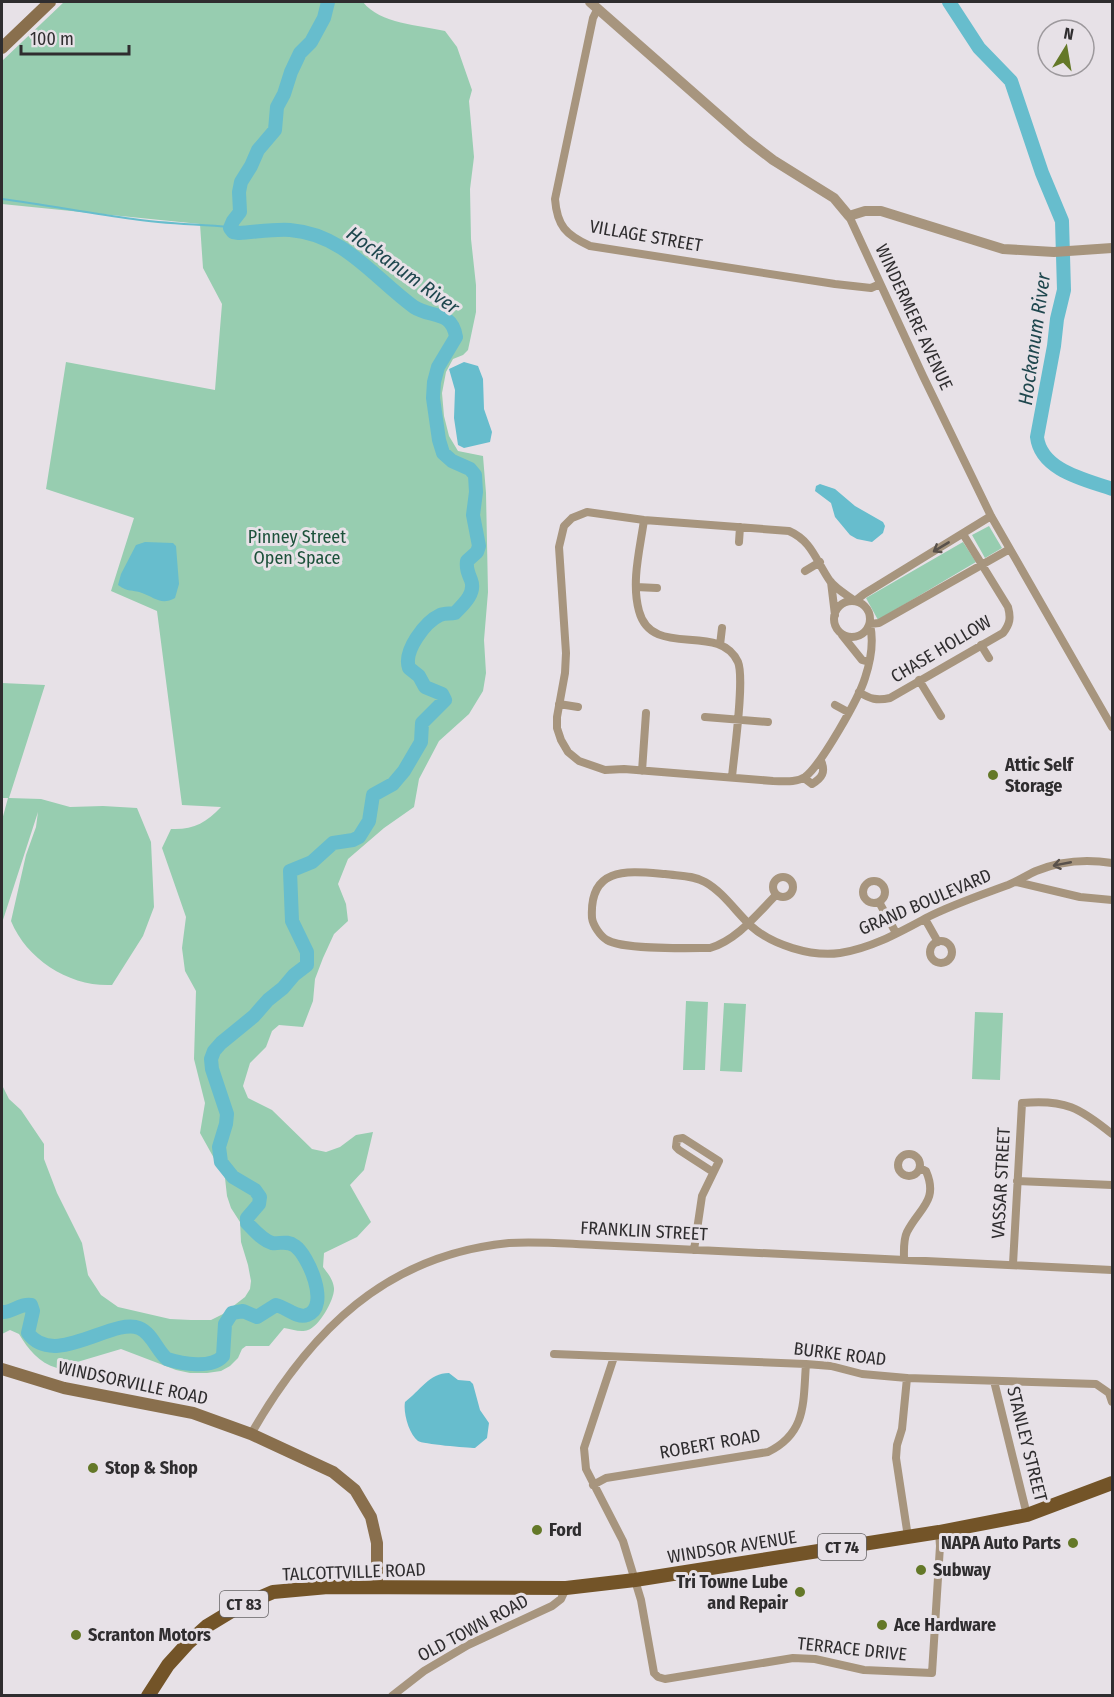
<svg xmlns="http://www.w3.org/2000/svg" width="1114" height="1697" font-family="'Fira Sans Condensed',sans-serif">
	<style>
		.green { fill: #97cdb0 }
		.water { fill: #67bdcd }
		.lines { fill: none; stroke-linecap: round; stroke-linejoin: round }
		.stream { stroke: #67bdcd; stroke-width: 2 }
		.river { stroke: #67bdcd; stroke-width: 14 }
		.minor { stroke: #a7957e; stroke-width: 8 }
		.tertiary { stroke: #a7957e; stroke-width: 10 }
		.secondary { stroke: #896f4d; stroke-width: 12 }
		.primary { stroke: #735428; stroke-width: 14 }
		.oneway { stroke: #59514b }
		.poi-dot { fill: #647828; stroke: #e7e1e7; stroke-width: 2 }
		.labels { text-anchor: middle; stroke-width: 6; stroke-linejoin: round; paint-order: stroke }
		.shield { fill: #e7e1e7; stroke: #666366; stroke-width: 1.5 }
		.shield-label { font-size: 16px; font-weight: bold; fill: #2f2d2f }
		.street-label { font-size: 18px; fill: #2f2d2f; stroke: #e7e1e7 }
		.park-label { font-size: 18px; fill: #1c513a; stroke: #e7e1e7 }
		.poi-label { font-size: 18px; font-weight: bold; fill: #2f2d2f; stroke: #e7e1e7; text-anchor: start }
		.water-label { font-size: 20px; font-style: italic; fill: #1f474e; stroke: #e7e1e7 }
	</style>
	<rect width="100%" height="100%" fill="#e7e1e7"/>
	<!-- green -->
	<path class="green" d="M 64,2 L 363,2 C 380,24 419,25 445,31 L 457,47 L 472,90 L 469,101 L 474,157 L 470,189 L 471,239 L 476,285 L 476,312 L 468,350 L 463,355 L 453,359 L 446,372 L 442,393 L 444,416 L 449,436 L 458,451 L 483,456 L 486,493 L 488,592 L 484,640 L 486,673 L 483,691 L 469,714 L 439,741 L 419,779 L 414,807 L 384,828 L 348,859 L 338,884 L 346,904 L 348,921 L 334,934 L 323,958 L 315,979 L 313,1001 L 303,1027 L 279,1025 L 272,1031 L 266,1047 L 250,1063 L 243,1086 L 248,1098 L 272,1110 L 312,1149 L 326,1152 L 340,1147 L 356,1135 L 373,1132 L 364,1170 L 350,1185 L 371,1222 L 357,1237 L 324,1253 L 323,1267 C 328,1274 333,1279 334,1288 C 335,1299 319,1327 308,1330 C 301,1333 291,1329 284,1328 L 269,1346 L 246,1346 L 242,1349 L 238,1358 L 230,1366 L 221,1371 L 207,1373 L 190,1373 L 176,1370 L 121,1349 L 57,1368 C 39,1363 28,1349 19,1334 L 10,1330 L 2,1334 L 2,1085 L 9,1099 L 21,1110 L 44,1144 L 44,1159 L 57,1193 L 82,1243 L 88,1275 L 101,1295 L 118,1307 L 170,1319 L 191,1320 L 211,1320 L 223,1314 L 245,1297 L 250,1289 L 251,1281 L 248,1265 L 241,1242 L 240,1222 L 231,1208 L 227,1196 L 225,1178 L 200,1133 L 205,1103 L 194,1059 L 196,991 L 185,971 L 182,948 L 186,917 L 162,848 L 171,829 C 193,830 206,823 221,807 L 182,805 L 157,611 L 111,591 L 134,518 L 46,489 L 66,362 L 215,390 L 222,304 L 203,268 L 200,224 L 2,204 L 2,61 Z
		M 989,526 L 1002,548 L 985,558 L 972,535 Z
		M 963,542 L 976,562 L 878,620 L 866,598 Z
		M 2,683 L 45,685 L 9,798 L 41,799 L 70,807 L 103,806 L 137,808 L 151,842 L 154,907 L 143,936 L 112,985 C 70,987 27,960 11,921 L 26,855 L 36,827 L 38,812 L 2,923 L 2,820 L 8,798 L 2,798 Z
		M 686,1001 L 708,1002 L 705,1070 L 683,1070 Z
		M 724,1003 L 746,1004 L 742,1072 L 720,1071 Z
		M 975,1012 L 1003,1013 L 1000,1080 L 972,1079 Z"/>
	<!-- water -->
	<path class="water" d="M 464,362 L 478,366 L 483,379 L 484,409 L 492,432 L 490,442 L 464,448 L 458,445 L 454,418 L 455,390 L 449,369 Z
		M 820,484 L 835,489 L 855,506 L 883,522 L 885,526 L 883,533 L 872,542 L 857,539 L 850,535 L 835,517 L 831,503 L 815,491 L 816,486 Z
		M 145,542 L 173,543 L 176,546 L 179,584 L 175,598 C 161,606 154,597 142,593 C 131,589 129,593 118,585 L 121,574 L 136,545 Z
		M 449,1373 L 458,1380 L 470,1381 L 473,1384 L 480,1410 L 489,1423 L 487,1438 L 475,1448 C 468,1448 422,1444 418,1441 C 409,1434 403,1413 405,1402 C 420,1391 429,1373 449,1373 Z"/>
	<g class="lines">
		<!-- stream -->
		<path class="stream" d="M 2,199 C 46,205 89,213 133,219 C 165,224 197,224 230,227"/>
		<!-- river -->
		<path class="river" d="M 949,2 L 979,48 L 1011,81 L 1042,173 L 1062,221 L 1064,290 L 1057,319 L 1054,346 L 1037,437 C 1041,471 1087,480 1112,489
			M 2,1312 C 12,1313 20,1303 31,1305 L 33,1311 L 28,1333 C 54,1369 113,1317 139,1328 C 152,1333 157,1351 167,1359 C 182,1364 212,1369 223,1356 L 225,1324 L 232,1313 L 243,1311 L 257,1317 L 276,1305 C 286,1307 297,1319 307,1315 C 331,1307 308,1255 295,1246 C 287,1240 280,1244 272,1243 C 262,1240 254,1230 247,1223 L 247,1218 L 259,1204 L 260,1197 L 255,1190 L 233,1177 L 221,1162 L 219,1147 L 226,1124 L 227,1114 L 212,1069 L 211,1059 L 214,1051 L 221,1043 L 254,1016 L 268,1000 L 283,988 L 294,975 L 307,965 L 307,952 L 292,921 L 290,871 L 312,862 L 333,843 L 353,840 L 359,837 L 369,821 L 373,795 L 393,784 L 404,771 L 421,742 L 422,723 L 445,700 L 442,694 L 425,687 L 419,676 L 409,668 C 403,651 425,622 440,615 C 445,613 450,614 455,613 C 464,604 476,593 471,580 C 468,573 466,568 467,561 L 477,552 L 479,546 L 473,515 L 476,492 L 475,475 L 470,469 L 452,461 L 443,453 L 439,440 L 433,398 L 434,382 L 438,367 L 456,337 C 452,310 431,318 414,307 C 374,278 344,234 290,230 C 273,229 256,232 239,233 L 233,232 L 230,228 L 233,221 L 240,212 L 239,192 L 241,182 L 251,166 L 258,150 L 275,130 L 277,107 L 284,94 L 291,72 L 300,53 L 311,42 L 324,18 L 328,2"/>
		<!-- minor -->
		<path class="minor" d="M 598,8 L 593,18 L 555,199 C 557,226 566,235 590,246 L 835,284 L 871,288 L 880,284
			M 849,216 L 923,376 L 991,516 L 1112,727
			M 991,516 L 864,594 L 855,601 C 847,595 836,589 830,581 C 816,561 812,541 789,531 L 644,520 L 587,512 L 572,518 L 564,526 L 559,547 L 566,653 L 565,673 L 557,717 L 557,728 L 561,740 L 568,752 L 579,761 L 605,770 L 624,769 L 773,781 C 783,781 796,783 805,777 C 821,765 859,698 865,678 C 871,660 874,642 870,624 L 879,623 L 1008,550
			M 644,520 C 640,549 631,582 639,611 C 652,660 719,621 738,662 C 745,679 734,754 732,777
			M 739,542 L 740,527
			M 805,571 L 820,562
			M 831,582 L 835,615
			M 636,587 L 657,588
			M834 619a18 18 0 1 1 36 0a18 18 0 1 1-36 0Z
			M 842,635 L 862,660 L 869,662
			M 720,645 L 722,628
			M 981,645 L 989,658
			M 919,680 L 941,716
			M 859,692 C 870,699 877,701 890,698 L 1003,633 C 1010,624 1011,618 1008,607 L 963,534
			M 559,704 L 578,707
			M 835,705 L 848,712
			M 705,717 L 768,722
			M 642,771 L 646,713
			M 804,778 L 812,784 C 822,778 826,772 821,761
			M773 887a10 10 0 1 1 20 0a10 10 0 1 1-20 0Z
			M863 892a11 11 0 1 1 22 0a11 11 0 1 1-22 0Z
			M 1016,882 L 1080,897 L 1112,900
			M 776,895 C 757,914 737,940 710,948 C 689,948 623,950 607,940 C 600,936 593,925 592,918 C 589,866 627,871 665,874 C 678,876 693,875 705,882 C 723,892 736,912 751,926 C 772,945 811,957 840,953 C 872,948 900,932 928,917 C 954,904 981,895 1008,885 C 1018,881 1027,875 1036,871 C 1060,861 1087,859 1112,863
			M 879,902 L 896,933
			M 925,919 L 938,942
			M930 952a11 11 0 1 1 22 0a11 11 0 1 1-22 0Z
			M898 1165a11 11 0 1 1 22 0a11 11 0 1 1-22 0Z
			M 1017,1181 L 1112,1185
			M 694,1250 L 702,1196 L 719,1161 L 683,1138 L 677,1139 L 676,1147 L 679,1150 L 713,1172
			M 904,1260 C 904,1251 903,1240 907,1232 C 919,1208 939,1201 926,1171 L 920,1168
			M 1013,1264 L 1022,1103 C 1065,1099 1080,1108 1112,1134
			M 554,1354 L 806,1364 L 831,1366 L 862,1374 L 907,1378 L 1096,1384 L 1109,1393 L 1112,1402
			M 614,1357 L 584,1448 L 586,1469 L 623,1541 L 641,1600 L 654,1673 L 658,1677 L 665,1679 L 793,1658 L 815,1659 L 864,1670 L 932,1673 L 940,1546 L 939,1532
			M 907,1378 L 902,1429 L 897,1445 L 896,1458 L 908,1537
			M 994,1381 L 1027,1515
			M 251,1434 C 310,1331 386,1255 509,1243 C 538,1241 568,1244 596,1245 L 1112,1270
			M 593,1485 L 606,1478 L 768,1452 C 807,1433 803,1402 806,1364
			M 392,1696 L 424,1671 L 468,1645 L 552,1606 L 561,1599 L 566,1588"/>
		<!-- tertiary -->
		<path class="tertiary" d="M 590,2 L 747,140 L 773,160 L 834,198 L 849,216 L 865,211 L 881,211 L 1003,249 L 1054,252 L 1112,248"/>
		<!-- secondary -->
		<path class="secondary" d="M 2,48 L 50,2
			M 2,1369 L 64,1388 L 193,1413 L 251,1434 L 333,1472 L 355,1490 L 371,1517 L 377,1543 L 377,1587"/>
		<!-- primary -->
		<path class="primary" d="M 148,1696 L 168,1665 L 188,1643 L 207,1626 L 240,1606 L 273,1592 L 328,1587 L 566,1588 L 635,1580 L 939,1532 L 1027,1515 L 1112,1483"/>
	</g>
	<!-- one-way arrows -->
	<defs><path id="oneway-shaft" d="M-6 0H5M1.5-3L5.5 0L1.5 3" fill="none" stroke-width="1.6" stroke-linecap="round" stroke-linejoin="round" transform="scale(1.5)"/></defs>
	<g class="oneway">
		<use href="#oneway-shaft" transform="translate(941 547) rotate(149)"/>
		<use href="#oneway-shaft" transform="translate(1062 864) rotate(169)"/>
	</g>
	<!-- markers -->
	<g class="poi-dot">
		<circle cx="993" cy="775" r="6"/>
		<circle cx="93" cy="1468" r="6"/>
		<circle cx="537" cy="1530" r="6"/>
		<circle cx="1073" cy="1543" r="6"/>
		<circle cx="921" cy="1570" r="6"/>
		<circle cx="800" cy="1592" r="6"/>
		<circle cx="882" cy="1625" r="6"/>
		<circle cx="76" cy="1635" r="6"/>
	</g>
	<g class="labels">
		<!-- shield labels -->
		<g class="shield">
			<rect x="818" y="1534" width="48" height="26" rx="4.5"/>
			<rect x="220" y="1591" width="48" height="26" rx="4.5"/>
		</g>
		<g class="shield-label">
			<text x="842" y="1553">CT 74</text>
			<text x="244" y="1610">CT 83</text>
		</g>
		<!-- street labels -->
		<g class="street-label">
			<text transform="translate(646 236) rotate(10)" y="6">VILLAGE STREET</text>
			<text transform="translate(914 317) rotate(65)" y="6">WINDERMERE AVENUE</text>
			<text transform="translate(941 649) rotate(-31)" y="6">CHASE HOLLOW</text>
			<text transform="translate(925 902) rotate(-23)" y="6">GRAND BOULEVARD</text>
			<text transform="translate(1001 1183) rotate(-87)" y="6">VASSAR STREET</text>
			<text transform="translate(644 1231) rotate(3)" y="6">FRANKLIN STREET</text>
			<text transform="translate(840 1354) rotate(7)" y="6">BURKE ROAD</text>
			<text transform="translate(133 1383) rotate(12)" y="6">WINDSORVILLE ROAD</text>
			<text transform="translate(710 1444) rotate(-10)" y="6">ROBERT ROAD</text>
			<text transform="translate(1027 1444) rotate(76)" y="6">STANLEY STREET</text>
			<text transform="translate(732 1547) rotate(-9)" y="6">WINDSOR AVENUE</text>
			<text transform="translate(354 1572) rotate(-2)" y="6">TALCOTTVILLE ROAD</text>
			<text transform="translate(473 1628) rotate(-28)" y="6">OLD TOWN ROAD</text>
			<text transform="translate(852 1649) rotate(6)" y="6">TERRACE DRIVE</text>
		</g>
		<!-- park labels -->
		<g class="park-label">
			<text x="297" y="543">Pinney Street<tspan x="297" dy="21">Open Space</tspan></text>
		</g>
		<!-- poi labels -->
		<g class="poi-label">
			<text x="1005" y="771">Attic Self<tspan x="1005" dy="21">Storage</tspan></text>
			<text x="105" y="1474">Stop &amp; Shop</text>
			<text x="549" y="1536">Ford</text>
			<text x="1061" y="1549" text-anchor="end">NAPA Auto Parts</text>
			<text x="933" y="1576">Subway</text>
			<text x="788" y="1588" text-anchor="end">Tri Towne Lube<tspan x="788" dy="21">and Repair</tspan></text>
			<text x="894" y="1631">Ace Hardware</text>
			<text x="88" y="1641">Scranton Motors</text>
		</g>
		<!-- water labels -->
		<g class="water-label">
			<text transform="translate(403 270) rotate(36)" y="7">Hockanum River</text>
			<text transform="translate(1034 339) rotate(-82)" y="7">Hockanum River</text>
		</g>
	</g>
	<!-- border -->
	<rect width="1114" height="1697" fill="none" stroke="#2f2d2f" stroke-width="6"/>
	<!-- north arrow -->
	<g transform="translate(1066 48) rotate(11)"><circle r="28" fill="#e7e1e7" stroke="#9d999d" stroke-width="1.5"/>
	<path d="M0-4.5L10 22L0 15L-10 22Z" fill="#647828"/>
	<text y="-9" font-size="16" font-weight="bold" text-anchor="middle" fill="#2f2d2f">N</text>
	</g>
	<!-- scale -->
	<path d="M21 45v9h108v-9" fill="none" stroke="#2f2d2f" stroke-width="3"/>
	<text x="30" y="45" font-size="18" fill="#2f2d2f" stroke="#e7e1e7" stroke-width="4.5" paint-order="stroke">100 m</text>
</svg>
